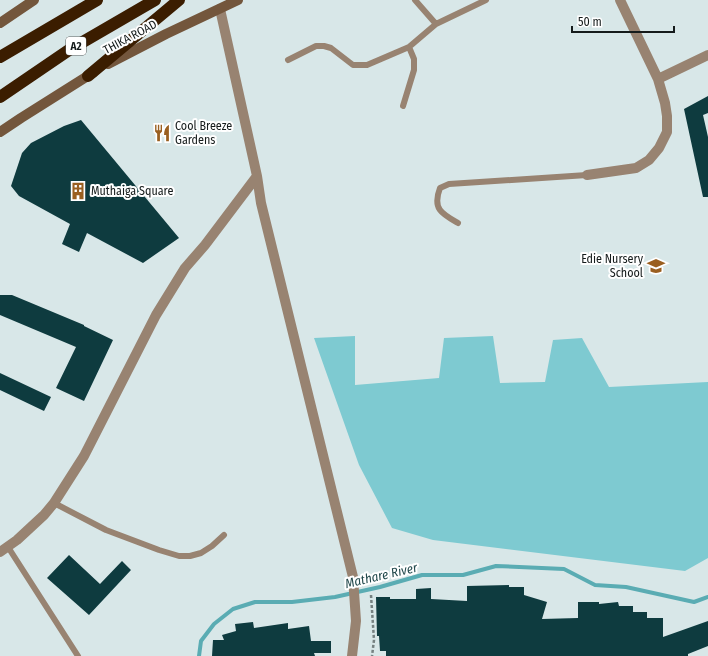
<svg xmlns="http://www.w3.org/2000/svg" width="708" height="656" font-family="'Fira Sans Condensed',sans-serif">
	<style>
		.green { fill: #7ecad1 }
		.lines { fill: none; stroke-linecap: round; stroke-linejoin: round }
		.stream { stroke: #5aacb3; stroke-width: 4 }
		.building { fill: #0e3b3f }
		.path { stroke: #768181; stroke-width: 2.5; stroke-dasharray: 3 2; stroke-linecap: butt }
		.lane { stroke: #988371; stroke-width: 6 }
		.street { stroke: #988371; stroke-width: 10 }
		.secondary { stroke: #73563c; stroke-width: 10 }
		.highway { stroke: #3b1d00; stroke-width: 12 }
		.labels { text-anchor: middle; stroke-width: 4; stroke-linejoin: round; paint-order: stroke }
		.shield { fill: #fff; stroke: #5b5f5f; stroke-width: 1 }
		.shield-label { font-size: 11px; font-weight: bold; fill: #151b1b }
		.street-label { font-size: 12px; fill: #151b1b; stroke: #fff }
		.poi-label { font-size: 12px; fill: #151b1b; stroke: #fff; text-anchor: start }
		.water-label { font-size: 13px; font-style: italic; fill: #21484b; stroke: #fff }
	</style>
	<rect width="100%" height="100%" fill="#d8e7e8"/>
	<!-- green -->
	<path class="green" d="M 355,336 L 355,385 L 439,378 L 444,338 L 493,336 L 500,383 L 545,382 L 553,340 L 582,338 L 609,387 L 708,382 L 708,558 L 685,571 L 433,540 L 392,528 L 359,465 L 314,338 Z"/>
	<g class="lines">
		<!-- stream -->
		<path class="stream" d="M 199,656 L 201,641 L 214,624 L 233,609 L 255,602 L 292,602 L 335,597 L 380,587 L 422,575 L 463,575 L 496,566 L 564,569 L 595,585 L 626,587 L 694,602 L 708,597"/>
	</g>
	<!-- building -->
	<path class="building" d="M 708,96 L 708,113 L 703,115 L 708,137 L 708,197 L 703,197 L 684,109 Z
		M 81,120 L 179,238 L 143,263 L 87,233 L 79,252 L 62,244 L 70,224 L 19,196 L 11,186 L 22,153 L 31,143 L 64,126 Z
		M 0,295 L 12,295 L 84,325 L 84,326 L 113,340 L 84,401 L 56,388 L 76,347 L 0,315 Z
		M 0,373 L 51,397 L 44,411 L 0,390 Z
		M 69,555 L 100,584 L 122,561 L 131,570 L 89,615 L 47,578 Z
		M 509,585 L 509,587 L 524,587 L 524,595 L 547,602 L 542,619 L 578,618 L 578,602 L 599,602 L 599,604 L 618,602 L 619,606 L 633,606 L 633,612 L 647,612 L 647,618 L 663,618 L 663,637 L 708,621 L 708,646 L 688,654 L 688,656 L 386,656 L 386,651 L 380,651 L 379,636 L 377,636 L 376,597 L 390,597 L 390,599 L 416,599 L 416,589 L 431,588 L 431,599 L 467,601 L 467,586 Z
		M 253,622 L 254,628 L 288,623 L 288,629 L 309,626 L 311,641 L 331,641 L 331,653 L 314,653 L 315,656 L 212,656 L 213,640 L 224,640 L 222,635 L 236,631 L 235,624 Z"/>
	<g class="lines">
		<!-- path -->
		<path class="path" d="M 371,595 L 374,640 L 372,656"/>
		<!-- lane -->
		<path class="lane" d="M 415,0 L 436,24
			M 288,60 L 316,46 L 324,46 L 331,48 L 353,65 L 367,65 L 409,47 L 436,24 L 486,0
			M 403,106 L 414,70 L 414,59 L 409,47
			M 458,223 C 442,214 432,209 440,188 L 449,184 L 587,175
			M 54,503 L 106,530 L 159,550 L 179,556 L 190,556 L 201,553 L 212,546 L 224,535
			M 8,547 L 78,656"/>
		<!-- street -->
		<path class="street" d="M 220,9 L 257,176 L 261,203 L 353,577 L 356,621 L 352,656
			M 658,79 L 708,55
			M 587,175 L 636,168 L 649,160 L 659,148 L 667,132 L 667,116 L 665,103 L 658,79 L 620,0
			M 0,552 L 17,540 L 44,515 L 54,503 L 84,456 L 156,315 L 185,268 L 205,245 L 257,176"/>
		<!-- secondary -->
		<path class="secondary" d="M 0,23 L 34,0
			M 108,64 L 166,34 L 238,0
			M 0,132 L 21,118 L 94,72"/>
		<!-- highway -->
		<path class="highway" d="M 0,57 L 97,0
			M 88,76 L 179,0
			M 0,97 L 69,50 L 155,0"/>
	</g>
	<!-- icons -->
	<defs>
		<g id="restaurant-bare" transform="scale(1.38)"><path d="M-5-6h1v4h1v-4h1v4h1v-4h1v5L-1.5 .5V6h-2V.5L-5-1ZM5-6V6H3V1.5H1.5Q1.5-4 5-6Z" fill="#9a5f20" stroke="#fff" stroke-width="2.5" paint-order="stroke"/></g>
		<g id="building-bare" transform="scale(1.38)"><path d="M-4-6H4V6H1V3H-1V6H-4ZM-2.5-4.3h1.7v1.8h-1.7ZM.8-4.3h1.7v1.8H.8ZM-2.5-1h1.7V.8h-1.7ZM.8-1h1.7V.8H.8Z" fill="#9a5f20" stroke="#fff" stroke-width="2.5" paint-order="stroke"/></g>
		<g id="school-bare" transform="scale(1.38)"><path d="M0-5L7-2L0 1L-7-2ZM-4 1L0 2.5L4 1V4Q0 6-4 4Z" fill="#9a5f20" stroke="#fff" stroke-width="2.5" paint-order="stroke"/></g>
	</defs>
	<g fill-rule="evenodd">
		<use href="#restaurant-bare" x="162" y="133"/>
		<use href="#building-bare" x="78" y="191"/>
		<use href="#school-bare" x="656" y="266"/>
	</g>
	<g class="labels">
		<!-- shield labels -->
		<rect class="shield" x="66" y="37" width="20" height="18" rx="3"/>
		<g class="shield-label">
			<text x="76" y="50">A2</text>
		</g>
		<!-- street labels -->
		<g class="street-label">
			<text transform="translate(130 37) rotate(-28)" y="4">THIKA ROAD</text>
		</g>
		<!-- poi labels -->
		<g class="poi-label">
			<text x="175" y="130">Cool Breeze<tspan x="175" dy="14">Gardens</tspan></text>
			<text x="91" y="195">Muthaiga Square</text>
			<text x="643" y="263" text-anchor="end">Edie Nursery<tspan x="643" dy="14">School</tspan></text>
		</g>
		<!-- water labels -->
		<g class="water-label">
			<text transform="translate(381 575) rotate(-13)" y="5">Mathare River</text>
		</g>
	</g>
	<!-- scale -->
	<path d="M572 26v6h102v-6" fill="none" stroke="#151b1b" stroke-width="2"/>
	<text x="578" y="26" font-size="12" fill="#151b1b" stroke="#ffffff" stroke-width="3" paint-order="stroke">50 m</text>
</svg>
